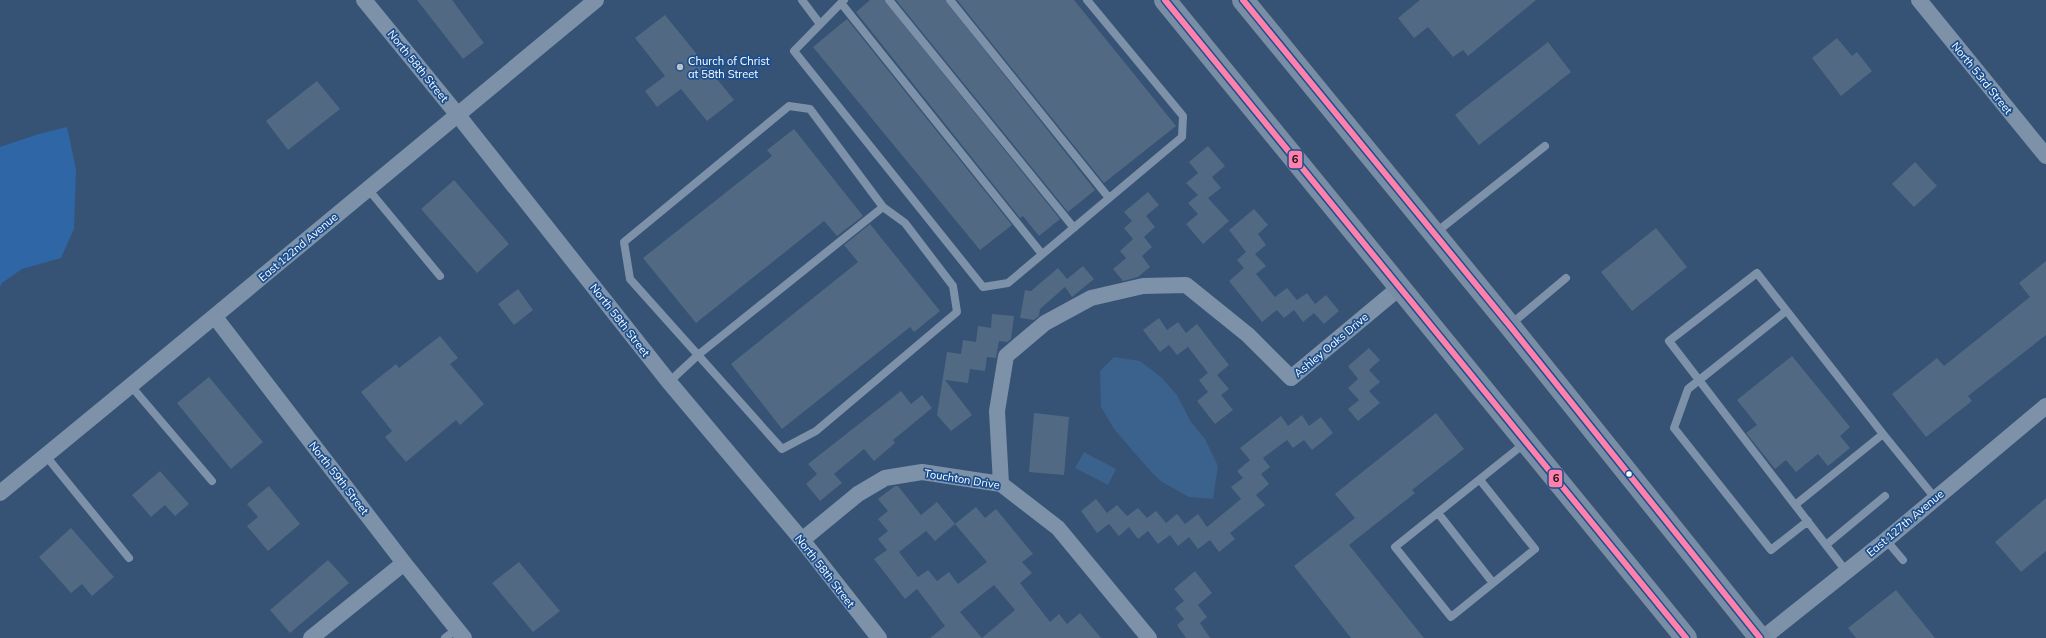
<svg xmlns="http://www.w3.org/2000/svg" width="2046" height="638" font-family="Mulish,sans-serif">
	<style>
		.green { fill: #2f66a5 }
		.water { fill: #3b618d }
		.building { fill: #526984; fill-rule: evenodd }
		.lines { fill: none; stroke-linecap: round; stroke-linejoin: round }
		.lane { stroke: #7d92a8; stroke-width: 8 }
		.street { stroke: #7d92a8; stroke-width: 16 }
		.secondary { stroke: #798da4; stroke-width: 22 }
		.bus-1-casing { stroke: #1b4f8f; stroke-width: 9 }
		.bus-1 { stroke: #ff80aa; stroke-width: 6 }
		.poi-dot { fill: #b9c2ce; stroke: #1b4f8f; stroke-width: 1.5 }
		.bus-dot { fill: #fff; stroke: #1b4f8f; stroke-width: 1.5 }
		.labels { text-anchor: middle; stroke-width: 3.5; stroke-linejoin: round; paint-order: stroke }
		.poi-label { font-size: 11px; fill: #fff; stroke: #1b4f8f; text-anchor: start }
		.street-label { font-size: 11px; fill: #fff; stroke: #1b4f8f }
		.line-badge { stroke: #1b4f8f; stroke-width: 1.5 }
		.pale-badge-label { font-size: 11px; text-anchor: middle; font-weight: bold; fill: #111 }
	</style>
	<rect width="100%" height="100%" fill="#365274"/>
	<!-- green -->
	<path class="green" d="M 67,127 L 76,169 L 74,229 L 61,258 L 22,269 L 2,283 L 0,287 L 0,147 L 39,134 Z"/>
	<!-- water -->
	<path class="water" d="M 1114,357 L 1140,361 L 1161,377 L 1177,395 L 1191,422 L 1205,439 L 1218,466 L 1213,499 L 1189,497 L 1162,482 L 1152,473 L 1114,429 L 1101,407 L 1100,371 Z
		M 1084,452 L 1116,469 L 1108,485 L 1075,468 Z"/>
	<!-- building -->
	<path class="building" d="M 417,0 L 452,0 L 484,43 L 463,59 Z
		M 870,0 L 884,0 L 1060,219 L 1039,236 L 1023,216 L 1020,218 L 856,12 Z
		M 896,0 L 945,0 L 1095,190 L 1068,212 Z
		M 957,0 L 1074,0 L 1176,126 L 1104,183 Z
		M 1420,0 L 1536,0 L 1468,56 L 1463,50 L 1453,57 L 1428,27 L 1414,38 L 1398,18 Z
		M 665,15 L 734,100 L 707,121 L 681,89 L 657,107 L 645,91 L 665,76 L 635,38 Z
		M 847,19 L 1012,225 L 980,250 L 813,47 Z
		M 1837,38 L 1852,56 L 1857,52 L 1872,71 L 1841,96 L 1812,58 Z
		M 1548,42 L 1571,72 L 1479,145 L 1455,115 Z
		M 317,81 L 340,109 L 288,150 L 266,121 Z
		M 794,129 L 863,216 L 837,236 L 824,221 L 696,323 L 643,258 L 772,156 L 767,150 Z
		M 1208,146 L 1225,166 L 1212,177 L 1221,188 L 1208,198 L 1229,221 L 1203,244 L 1186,224 L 1198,214 L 1188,203 L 1198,195 L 1186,183 L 1198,173 L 1189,162 Z
		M 1915,162 L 1937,186 L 1914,207 L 1892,184 Z
		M 454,180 L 509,244 L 477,273 L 421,209 Z
		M 1148,192 L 1159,205 L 1146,216 L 1155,227 L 1144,237 L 1152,247 L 1142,256 L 1150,267 L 1138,277 L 1123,281 L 1113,269 L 1126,258 L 1120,251 L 1133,239 L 1124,228 L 1132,221 L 1124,212 Z
		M 1254,209 L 1268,225 L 1258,234 L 1266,245 L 1255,254 L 1266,266 L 1256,274 L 1275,297 L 1287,288 L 1297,300 L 1307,293 L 1315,304 L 1326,295 L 1339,311 L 1324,324 L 1314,313 L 1303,322 L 1294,310 L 1284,318 L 1277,310 L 1262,322 L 1229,281 L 1244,268 L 1237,260 L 1246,252 L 1229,230 Z
		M 870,224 L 940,311 L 914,332 L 910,327 L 782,429 L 731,364 L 858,262 L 844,245 Z
		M 1656,228 L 1687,267 L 1632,311 L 1601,272 Z
		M 2046,261 L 2046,335 L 1968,396 L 1972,401 L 1926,437 L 1892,394 L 1937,358 L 1944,366 L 2030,297 L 2019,283 Z
		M 1083,266 L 1094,279 L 1072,297 L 1065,287 L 1040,309 L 1039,316 L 1034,320 L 1020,318 L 1025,290 L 1031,291 L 1058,268 L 1067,279 Z
		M 518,289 L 533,310 L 514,325 L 498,304 Z
		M 992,314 L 1014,316 L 1011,339 L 1007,342 L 999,341 L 996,358 L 987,357 L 985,371 L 970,369 L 968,383 L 945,380 L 972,415 L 951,431 L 937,415 L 947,352 L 961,354 L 963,340 L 976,342 L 978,326 L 991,328 Z
		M 1159,318 L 1167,330 L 1178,322 L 1186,333 L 1197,324 L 1229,365 L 1217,375 L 1229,389 L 1221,395 L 1233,410 L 1215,424 L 1197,401 L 1208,392 L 1199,380 L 1208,373 L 1188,347 L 1177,355 L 1169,345 L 1160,352 L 1143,330 Z
		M 440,336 L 458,358 L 450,364 L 484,404 L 460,425 L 456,420 L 406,462 L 385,437 L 392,431 L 361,392 L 396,364 L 399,368 Z
		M 1369,348 L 1380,360 L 1369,370 L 1380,382 L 1369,391 L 1380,403 L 1358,421 L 1348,409 L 1359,400 L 1348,388 L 1358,379 L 1348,366 Z
		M 1792,356 L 1850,427 L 1840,436 L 1850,448 L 1828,466 L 1818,454 L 1796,472 L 1786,460 L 1775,469 L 1746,433 L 1757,425 L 1737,400 Z
		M 209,377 L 263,442 L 231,469 L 177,403 Z
		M 901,391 L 911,404 L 922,395 L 932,408 L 893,440 L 895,443 L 874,461 L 864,449 L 834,474 L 842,483 L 820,501 L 806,484 L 817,474 L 808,464 Z
		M 1034,413 L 1069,417 L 1064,475 L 1029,472 Z
		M 1436,413 L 1464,449 L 1412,490 L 1415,493 L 1349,545 L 1424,638 L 1351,638 L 1294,566 L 1355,518 L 1335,494 Z
		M 1302,415 L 1309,426 L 1321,417 L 1333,433 L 1312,450 L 1304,440 L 1293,448 L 1287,440 L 1263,458 L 1270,467 L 1261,474 L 1269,484 L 1256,495 L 1265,505 L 1230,533 L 1235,539 L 1219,552 L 1210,540 L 1198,549 L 1189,537 L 1178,546 L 1170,535 L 1158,544 L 1148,531 L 1138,539 L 1129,527 L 1119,536 L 1109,524 L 1097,533 L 1081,511 L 1096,499 L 1107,513 L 1117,505 L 1127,516 L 1138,508 L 1147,518 L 1156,511 L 1166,523 L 1177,514 L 1185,524 L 1198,514 L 1207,527 L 1241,499 L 1231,487 L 1243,478 L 1237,471 L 1250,460 L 1240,448 L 1281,416 L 1288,426 Z
		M 160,471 L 189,504 L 175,516 L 165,505 L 151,517 L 132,495 Z
		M 269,486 L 300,524 L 268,551 L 247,526 L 258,517 L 247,504 Z
		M 895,486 L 898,486 L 921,515 L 937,502 L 955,524 L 935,541 L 926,531 L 899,552 L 918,577 L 928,570 L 937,581 L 949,572 L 958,584 L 987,562 L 955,524 L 976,507 L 985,518 L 996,509 L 1033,554 L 1022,562 L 1032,573 L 1020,583 L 1050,622 L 1059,614 L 1067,624 L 1080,613 L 1101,638 L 930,638 L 945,626 L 917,589 L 905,599 L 874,559 L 887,550 L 878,539 L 888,531 L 878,519 L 888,511 L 878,499 ZM 994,585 L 1015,610 L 982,638 L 960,612 Z
		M 2046,498 L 2046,551 L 2021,572 L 1995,542 Z
		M 71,528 L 114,577 L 92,596 L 82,584 L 71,593 L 39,557 Z
		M 328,560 L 349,583 L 290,633 L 270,610 Z
		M 519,562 L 560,611 L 533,632 L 492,583 Z
		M 1195,571 L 1212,593 L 1198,605 L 1207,617 L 1200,623 L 1210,638 L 1186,638 L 1177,625 L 1184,619 L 1175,608 L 1184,601 L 1174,589 Z
		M 1896,590 L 1935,638 L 1856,638 L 1848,628 Z"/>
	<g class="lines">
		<!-- lane -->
		<path class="lane" d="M 802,0 L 820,24
			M 844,0 L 794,51 L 983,287 L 1008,283 L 1182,137 L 1183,116 L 1087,0
			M 889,0 L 1074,228
			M 950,0 L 1109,198
			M 841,3 L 1042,254
			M 789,106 L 810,109 L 883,207 L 905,223 L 953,286 L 957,312 L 816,431 L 782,449 L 630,279 L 624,242 Z
			M 368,189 L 440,276
			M 1434,234 L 1545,146
			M 1786,311 L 1688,389 L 1674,428 L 1771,550 L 1808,521
			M 1510,325 L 1566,278
			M 669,382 L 698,355 L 883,207
			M 131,386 L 212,481
			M 46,456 L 129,558
			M 1480,480 L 1535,549 L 1451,617 L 1395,547 L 1525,443
			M 1795,505 L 1669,341 L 1757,273 L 1883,434
			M 1438,513 L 1493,583
			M 1886,540 L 1903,560
			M 1826,545 L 1885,496
			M 1846,571 L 1795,505 L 1883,434 L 1935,498
			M 445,638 L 457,629"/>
		<!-- street -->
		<path class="street" d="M 364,0 L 457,114 L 669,382 L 802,540 L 879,638
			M 1919,0 L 2046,156
			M 215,317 L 404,563 L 464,638
			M 1001,484 L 997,411 L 1006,356 L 1045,323 L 1091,298 L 1143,286 L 1186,285 L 1248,335 L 1291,378 L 1399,288
			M 0,493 C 200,330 397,163 596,0
			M 802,540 L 858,494 L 885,478 L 922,472 L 1001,484 L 1058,528 L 1149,638
			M 311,638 L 404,563
			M 1763,638 L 1886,540 L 2046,406"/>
		<!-- secondary -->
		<path class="secondary" d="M 1165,0 L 1686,638
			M 1243,0 L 1510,326 L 1760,638"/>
		<!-- bus-1 casing -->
		<g class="bus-1-casing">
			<path id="bus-1" d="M 1165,0 L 1686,638
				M 1243,0 L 1510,326 L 1760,638"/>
		</g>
		<!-- bus-1 -->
		<use href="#bus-1" class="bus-1"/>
	</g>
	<!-- markers -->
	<circle class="poi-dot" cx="680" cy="67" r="4"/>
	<circle class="bus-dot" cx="1629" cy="474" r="3.5"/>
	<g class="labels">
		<!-- poi labels -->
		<g class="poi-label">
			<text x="688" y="65">Church of Christ<tspan x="688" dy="13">at 58th Street</tspan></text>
		</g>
		<!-- street labels -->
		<g class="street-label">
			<text transform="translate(418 66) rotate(51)" y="4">North 58th Street</text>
			<text transform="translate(1982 78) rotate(51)" y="4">North 53rd Street</text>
			<text transform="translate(298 247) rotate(-40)" y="4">East 122nd Avenue</text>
			<text transform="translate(620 320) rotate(52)" y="4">North 58th Street</text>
			<text transform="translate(1331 345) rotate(-40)" y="4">Ashley Oaks Drive</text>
			<text transform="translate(339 478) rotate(52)" y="4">North 59th Street</text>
			<text transform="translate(962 479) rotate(9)" y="4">Touchton Drive</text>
			<text transform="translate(1905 523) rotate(-40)" y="4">East 127th Avenue</text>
			<text transform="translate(825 571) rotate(52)" y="4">North 58th Street</text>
		</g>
	</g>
	<g class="line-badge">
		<rect x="1288" y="150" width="15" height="19" rx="4" fill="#ff80aa"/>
		<rect x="1548" y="469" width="15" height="19" rx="4" fill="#ff80aa"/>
	</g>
	<g class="pale-badge-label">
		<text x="1295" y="163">6</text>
		<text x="1556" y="482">6</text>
	</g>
</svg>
